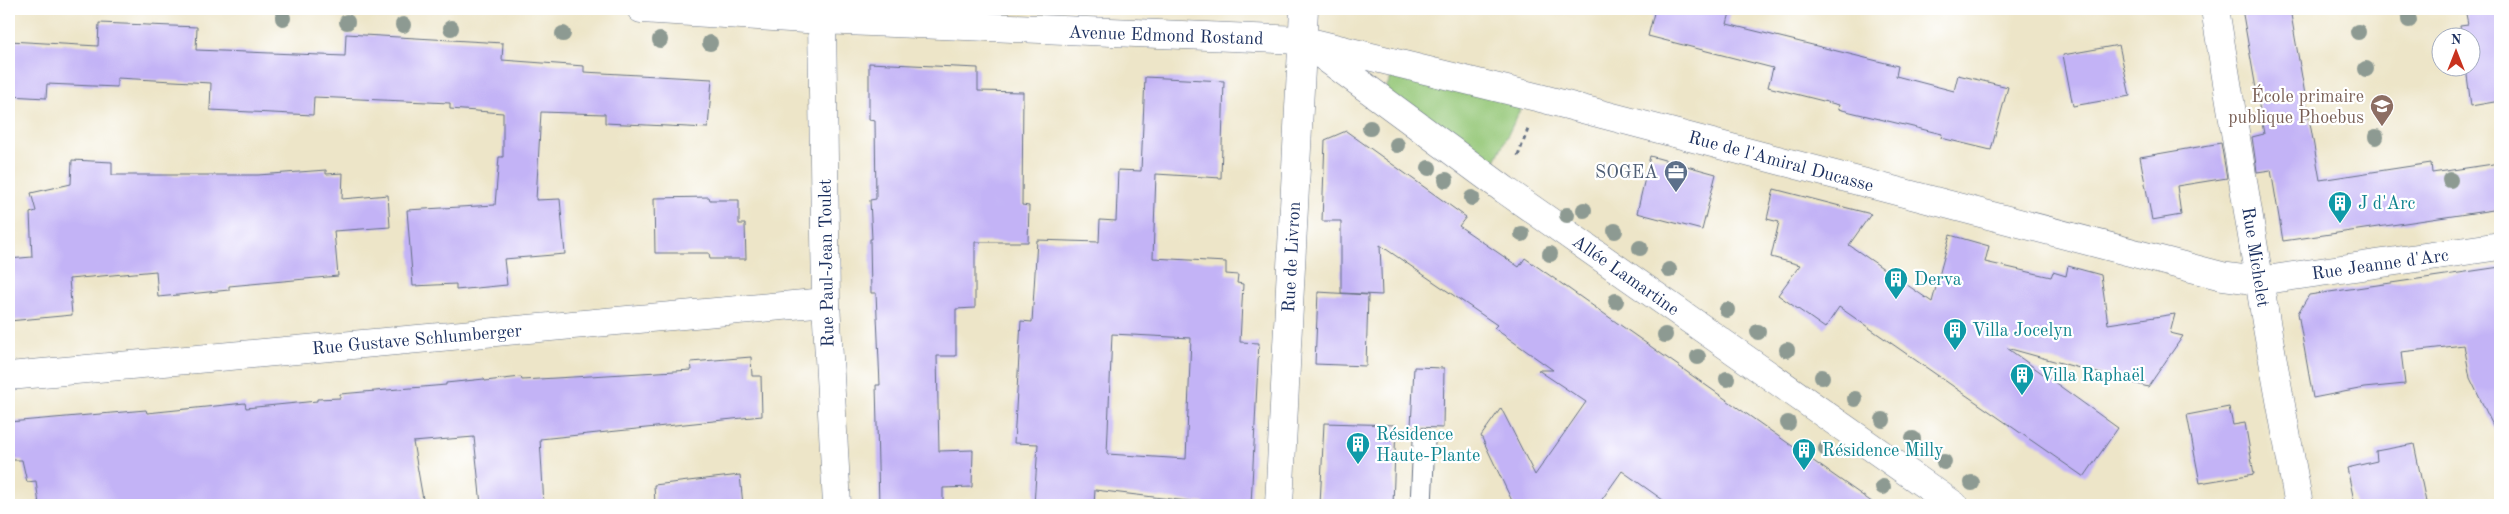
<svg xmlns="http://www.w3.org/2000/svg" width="2509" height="514" font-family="'Old Standard TT',serif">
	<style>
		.green { fill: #94c777; stroke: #587b6a }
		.building { fill: #c3b3f6; fill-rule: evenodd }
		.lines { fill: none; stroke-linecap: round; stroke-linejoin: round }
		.lane-casing { stroke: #646f83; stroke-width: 23 }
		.street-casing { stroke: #646f83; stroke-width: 29 }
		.path { stroke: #646f83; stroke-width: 3; stroke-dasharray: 4 4; stroke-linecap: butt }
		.lane { stroke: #fff; stroke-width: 21 }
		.street { stroke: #fff; stroke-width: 28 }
		.tree { fill: #8d9a92 }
		.labels { text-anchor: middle; stroke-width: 4.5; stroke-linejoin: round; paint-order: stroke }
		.street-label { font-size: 18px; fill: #1b2f5e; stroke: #fff }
		.education-label { font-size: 18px; fill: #785e54; stroke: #fff; text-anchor: end }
		.service-label { font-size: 18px; fill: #4e5e75; stroke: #fff; text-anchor: end }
		.culture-label { font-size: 18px; fill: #0d838f; stroke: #fff; text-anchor: start }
	</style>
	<rect width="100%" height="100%" fill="#fff"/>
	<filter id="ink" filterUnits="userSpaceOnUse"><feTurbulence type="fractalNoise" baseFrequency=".02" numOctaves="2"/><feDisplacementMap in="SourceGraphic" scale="10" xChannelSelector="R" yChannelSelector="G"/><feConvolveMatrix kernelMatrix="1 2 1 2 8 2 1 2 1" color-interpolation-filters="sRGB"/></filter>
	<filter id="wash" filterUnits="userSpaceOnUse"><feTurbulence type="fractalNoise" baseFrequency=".0096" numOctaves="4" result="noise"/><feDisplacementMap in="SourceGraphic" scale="20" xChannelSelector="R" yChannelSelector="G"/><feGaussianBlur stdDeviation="1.12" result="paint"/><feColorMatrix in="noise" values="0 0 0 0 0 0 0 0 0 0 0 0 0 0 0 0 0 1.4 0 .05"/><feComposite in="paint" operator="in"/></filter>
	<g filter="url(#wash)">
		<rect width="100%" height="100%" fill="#ede5c8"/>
		<!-- green -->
		<path class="green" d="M 1395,71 L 1523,104 L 1491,169 L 1384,91 Z"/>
		<g id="blocks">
			<!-- building -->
			<path class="building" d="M 1655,9 L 1731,9 L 1727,24 L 1898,66 L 1896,76 L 1954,91 L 1958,75 L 2008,87 L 1991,150 L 1941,138 L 1942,134 L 1838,109 L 1839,105 L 1768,87 L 1773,68 L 1648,36 Z
				M 2242,9 L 2290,9 L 2320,180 L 2431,163 L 2432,173 L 2500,163 L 2500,209 L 2283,241 L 2271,170 L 2257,172 L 2252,137 L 2264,134 Z
				M 2465,9 L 2500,9 L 2500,101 L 2471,106 L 2466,68 L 2472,68 L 2472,38 L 2462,38 L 2460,25 L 2468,24 Z
				M 99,23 L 197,27 L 196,50 L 345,56 L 346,34 L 503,43 L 502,60 L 584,66 L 584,72 L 712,79 L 708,128 L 605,123 L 605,114 L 541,112 L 536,200 L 560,199 L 565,254 L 504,259 L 507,285 L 456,290 L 456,284 L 413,286 L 407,210 L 495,205 L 499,157 L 503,157 L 503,113 L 450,109 L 450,103 L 314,97 L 313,115 L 210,110 L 211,83 L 117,78 L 117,87 L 47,84 L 46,98 L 9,96 L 9,41 L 98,46 Z
				M 2119,45 L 2130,96 L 2073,106 L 2063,55 Z
				M 869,63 L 978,68 L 978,91 L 1023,92 L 1022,205 L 1029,206 L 1028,242 L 975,242 L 975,308 L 956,309 L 956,356 L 937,356 L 939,451 L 973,450 L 972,487 L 943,488 L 943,505 L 879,505 L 876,385 L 880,385 L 876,293 L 871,293 L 870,239 L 872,239 L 870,200 L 876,199 L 875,121 L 869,120 Z
				M 1145,77 L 1224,81 L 1221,178 L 1156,174 L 1153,258 L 1226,262 L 1226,274 L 1238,275 L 1237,283 L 1243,284 L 1240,342 L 1259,343 L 1251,505 L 1204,505 L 1204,503 L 1095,490 L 1094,505 L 1034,505 L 1038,444 L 1014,443 L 1021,321 L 1032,322 L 1037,240 L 1099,242 L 1100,220 L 1116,221 L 1118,170 L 1141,171 ZM 1112,334 L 1191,338 L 1186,459 L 1107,454 Z
				M 1346,131 L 1466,217 L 1459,226 L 1519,267 L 1525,258 L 1876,505 L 1670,505 L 1622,471 L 1598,505 L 1514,505 L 1481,436 L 1501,408 L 1535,475 L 1586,402 L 1538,370 L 1553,370 L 1494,328 L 1497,325 L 1380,245 L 1382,295 L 1341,293 L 1341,221 L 1322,221 L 1325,140 Z
				M 2221,143 L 2227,178 L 2177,186 L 2181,215 L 2152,220 L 2140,157 Z
				M 1650,156 L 1716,174 L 1702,230 L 1637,213 Z
				M 72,160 L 112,162 L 112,175 L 258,175 L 326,170 L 326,174 L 343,173 L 342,199 L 388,195 L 390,227 L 334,231 L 338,276 L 229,286 L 229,290 L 158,297 L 156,271 L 69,279 L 72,315 L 9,321 L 9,259 L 32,257 L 30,213 L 36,211 L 31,193 L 71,184 Z
				M 1774,189 L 1871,214 L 1849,245 L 1932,302 L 1950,235 L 1989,246 L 1985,262 L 2051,277 L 2053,272 L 2066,276 L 2068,266 L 2101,275 L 2108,324 L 2175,314 L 2170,333 L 2183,336 L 2148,387 L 2007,348 L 2118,428 L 2084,477 L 1839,307 L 1825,328 L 1778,295 L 1800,265 L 1771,257 L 1779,222 L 1767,219 Z
				M 709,197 L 710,200 L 739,200 L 739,224 L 745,224 L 746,259 L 710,259 L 709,253 L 655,253 L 654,198 Z
				M 2500,267 L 2500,440 L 2470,378 L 2464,345 L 2401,352 L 2405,384 L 2364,388 L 2313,398 L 2298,313 L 2309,295 Z
				M 1318,292 L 1368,295 L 1366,366 L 1315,364 Z
				M 751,357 L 752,376 L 761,376 L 762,416 L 540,439 L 544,505 L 481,505 L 474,437 L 413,442 L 424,505 L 39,505 L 36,481 L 27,482 L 22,460 L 13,460 L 9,440 L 9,422 L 146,410 L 147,413 L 245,403 L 246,408 L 317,401 L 317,399 L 340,398 L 340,394 L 446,385 L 446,383 L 484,379 L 485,381 L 521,377 L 522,380 L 692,370 L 691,362 Z
				M 1414,367 L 1444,368 L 1443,428 L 1411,427 Z
				M 2229,407 L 2233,425 L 2245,423 L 2254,474 L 2200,483 L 2187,415 Z
				M 1324,423 L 1396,425 L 1393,505 L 1320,505 Z
				M 2414,444 L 2426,502 L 2407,505 L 2355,505 L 2347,468 L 2377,461 L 2376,451 Z
				M 740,475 L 743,505 L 655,505 L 654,485 Z"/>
		</g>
	</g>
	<g filter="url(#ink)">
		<use href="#blocks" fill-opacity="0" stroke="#646f83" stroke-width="1"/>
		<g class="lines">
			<!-- lane casing -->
			<g class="lane-casing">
				<path id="lane" d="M 1421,505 L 1424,441"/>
			</g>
			<!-- street casing -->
			<g class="street-casing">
				<path id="street" d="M 641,9 L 822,20 L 1302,40 L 1540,98 L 2222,276 L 2259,281 L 2500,246
					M 2215,9 L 2266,322 L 2299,505
					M 822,20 L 826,302 L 837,505
					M 1311,47 L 1505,190 L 1954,505
					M 9,376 L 826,302
					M 1279,505 L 1304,9"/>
			</g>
			<!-- path -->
			<path class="path" d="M 1518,156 L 1528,129"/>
			<!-- lane -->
			<use href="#lane" class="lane"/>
			<!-- street -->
			<use href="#street" class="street"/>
		</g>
		<!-- trees -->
		<g class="tree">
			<circle cx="283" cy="18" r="8"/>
			<circle cx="2409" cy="20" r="8"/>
			<circle cx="347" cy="22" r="8"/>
			<circle cx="403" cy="25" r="8"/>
			<circle cx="451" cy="28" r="8"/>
			<circle cx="2358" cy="32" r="8"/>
			<circle cx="563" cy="34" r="8"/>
			<circle cx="660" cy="40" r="8"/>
			<circle cx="710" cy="43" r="8"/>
			<circle cx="2366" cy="69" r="8"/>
			<circle cx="1370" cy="128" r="8"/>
			<circle cx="2376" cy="137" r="8"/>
			<circle cx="1397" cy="145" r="8"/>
			<circle cx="1429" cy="168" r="8"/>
			<circle cx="1446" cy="180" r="8"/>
			<circle cx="2450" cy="180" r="8"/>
			<circle cx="1472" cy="198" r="8"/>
			<circle cx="1584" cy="210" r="8"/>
			<circle cx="1567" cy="215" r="8"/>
			<circle cx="1615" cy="231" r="8"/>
			<circle cx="1522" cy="234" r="8"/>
			<circle cx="1640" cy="248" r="8"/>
			<circle cx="1550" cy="254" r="8"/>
			<circle cx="1669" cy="270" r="8"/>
			<circle cx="1616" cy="301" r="8"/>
			<circle cx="1727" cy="310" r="8"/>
			<circle cx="1758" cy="332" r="8"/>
			<circle cx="1665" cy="335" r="8"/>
			<circle cx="1787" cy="350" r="8"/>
			<circle cx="1698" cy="357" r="8"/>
			<circle cx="1822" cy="377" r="8"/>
			<circle cx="1727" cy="379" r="8"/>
			<circle cx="1855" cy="399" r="8"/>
			<circle cx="1883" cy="420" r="8"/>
			<circle cx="1788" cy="423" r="8"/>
			<circle cx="1913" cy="439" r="8"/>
			<circle cx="1826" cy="449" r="8"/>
			<circle cx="1944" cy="462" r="8"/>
			<circle cx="1972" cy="483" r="8"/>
			<circle cx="1883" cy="487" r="8"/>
		</g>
	</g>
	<!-- icons -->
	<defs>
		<g id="school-pin" transform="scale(1.25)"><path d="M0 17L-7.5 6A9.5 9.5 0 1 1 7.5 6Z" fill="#8d6e63" stroke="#fff"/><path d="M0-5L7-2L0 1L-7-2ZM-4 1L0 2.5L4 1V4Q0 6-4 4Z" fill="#fff"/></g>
		<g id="office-pin" transform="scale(1.25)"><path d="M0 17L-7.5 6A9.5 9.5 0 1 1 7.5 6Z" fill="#5c6f8a" stroke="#fff"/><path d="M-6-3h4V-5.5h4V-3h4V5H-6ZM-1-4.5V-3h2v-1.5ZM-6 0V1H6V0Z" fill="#fff"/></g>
		<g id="building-pin" transform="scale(1.25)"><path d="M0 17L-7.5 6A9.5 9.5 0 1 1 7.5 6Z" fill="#0f9aa8" stroke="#fff"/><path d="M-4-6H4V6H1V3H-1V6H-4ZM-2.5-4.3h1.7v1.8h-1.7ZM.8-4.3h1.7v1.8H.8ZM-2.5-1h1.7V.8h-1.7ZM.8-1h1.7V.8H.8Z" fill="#fff"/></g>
	</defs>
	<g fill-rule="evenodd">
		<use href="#school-pin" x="2382" y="106"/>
		<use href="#office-pin" x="1676" y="172"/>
		<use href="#building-pin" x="2340" y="203"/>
		<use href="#building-pin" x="1896" y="279"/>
		<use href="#building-pin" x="1955" y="330"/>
		<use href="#building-pin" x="2022" y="375"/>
		<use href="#building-pin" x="1358" y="444"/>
		<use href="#building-pin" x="1804" y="450"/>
	</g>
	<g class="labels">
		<!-- street labels -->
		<g class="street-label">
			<text transform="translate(1166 35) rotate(2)" y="6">Avenue Edmond Rostand</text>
			<text transform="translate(1781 161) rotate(15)" y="6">Rue de l'Amiral Ducasse</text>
			<text transform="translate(1291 257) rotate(-87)" y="6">Rue de Livron</text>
			<text transform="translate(2256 257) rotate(81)" y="6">Rue Michelet</text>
			<text transform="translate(826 263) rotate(-91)" y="6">Rue Paul-Jean Toulet</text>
			<text transform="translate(2380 264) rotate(-8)" y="6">Rue Jeanne d'Arc</text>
			<text transform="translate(1626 275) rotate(35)" y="6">Allée Lamartine</text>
			<text transform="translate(417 339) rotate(-5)" y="6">Rue Gustave Schlumberger</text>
		</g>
		<!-- education labels -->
		<g class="education-label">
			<text x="2364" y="102">École primaire<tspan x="2364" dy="21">publique Phoebus</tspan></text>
		</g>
		<!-- service labels -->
		<g class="service-label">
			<text x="1658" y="178">SOGEA</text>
		</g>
		<!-- culture labels -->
		<g class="culture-label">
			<text x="2358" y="209">J d'Arc</text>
			<text x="1914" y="285">Derva</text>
			<text x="1972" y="336">Villa Jocelyn</text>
			<text x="2040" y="381">Villa Raphaël</text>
			<text x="1376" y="440">Résidence<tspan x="1376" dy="21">Haute-Plante</tspan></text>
			<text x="1822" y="456">Résidence Milly</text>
		</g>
	</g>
	<!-- margin -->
	<rect width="2509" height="514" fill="none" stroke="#fff" stroke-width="30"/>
	<!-- north arrow -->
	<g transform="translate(2456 52)"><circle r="24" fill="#ffffff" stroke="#a4acbf"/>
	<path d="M0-4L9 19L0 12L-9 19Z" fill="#c8321e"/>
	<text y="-8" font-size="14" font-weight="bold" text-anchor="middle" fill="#1b2f5e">N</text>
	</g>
</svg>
